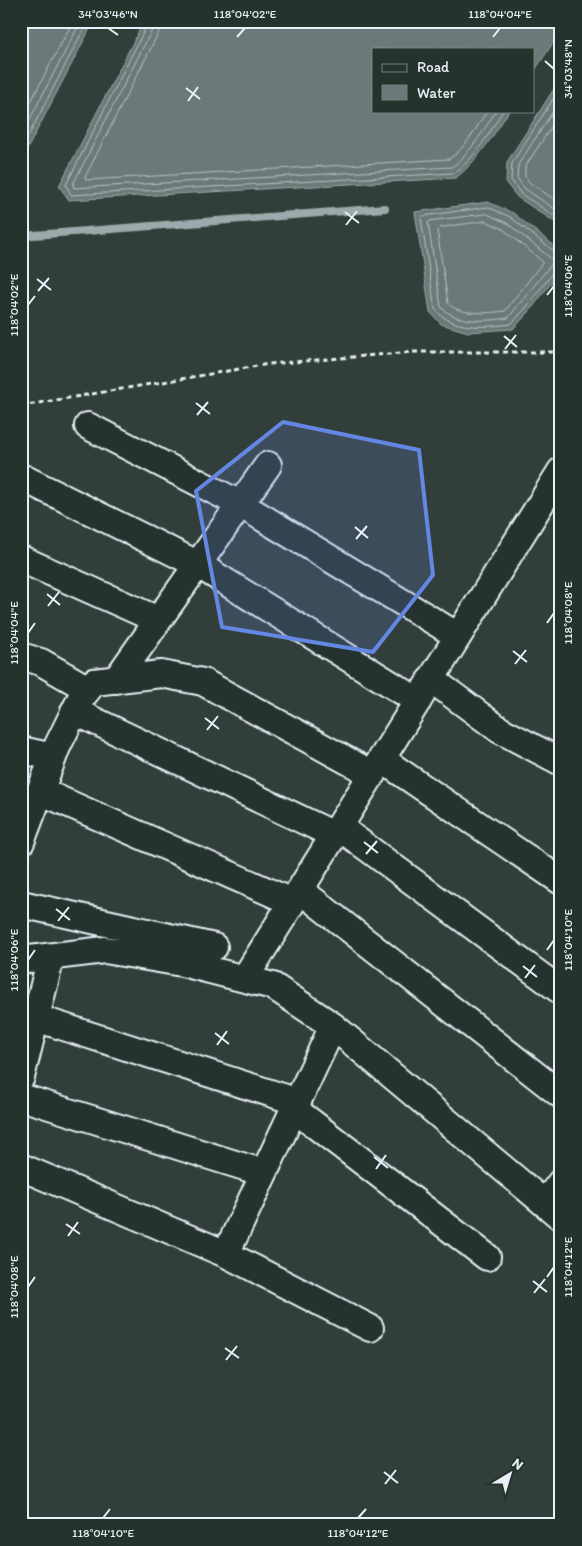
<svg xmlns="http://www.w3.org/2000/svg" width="582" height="1546" font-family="Itim,sans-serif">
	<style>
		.water { fill: #6d7978; stroke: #9ea9ab }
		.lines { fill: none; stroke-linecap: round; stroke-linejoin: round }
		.shore { stroke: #b7c1c5; stroke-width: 1 }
		.stream { stroke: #9ea9ab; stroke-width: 8 }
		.minor-casing { stroke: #e8f1f8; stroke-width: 30 }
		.path { stroke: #e8f1f8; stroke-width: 3; stroke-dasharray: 5 4; stroke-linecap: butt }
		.minor { stroke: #26332d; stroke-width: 26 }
		.marked { fill: #6487e3; fill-opacity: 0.2; stroke: #6487e3; stroke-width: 4; stroke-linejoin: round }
		.ticks { fill: none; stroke: #e8f1f8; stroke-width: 2 }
		.neatline { fill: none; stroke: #e8f1f8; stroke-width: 2 }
		.ticks-label { font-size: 12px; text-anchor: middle; fill: #e8f1f8 }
	</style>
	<rect width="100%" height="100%" fill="#323e39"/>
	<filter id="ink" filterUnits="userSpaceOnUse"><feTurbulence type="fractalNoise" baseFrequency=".02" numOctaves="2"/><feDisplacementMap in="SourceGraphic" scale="10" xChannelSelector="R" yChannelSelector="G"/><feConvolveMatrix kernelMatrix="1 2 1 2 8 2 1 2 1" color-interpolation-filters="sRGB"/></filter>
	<g filter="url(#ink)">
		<!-- water -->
		<path class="water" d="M 21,21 L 94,21 L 21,161 Z
			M 144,21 L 561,21 L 561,31 L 533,73 L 533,49 L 373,49 L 373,111 L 509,111 C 493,136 479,159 456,178 L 69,200 L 59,186 Z
			M 561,78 L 561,226 L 517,197 L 506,183 L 507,162 Z
			M 488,202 L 513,213 L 558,249 L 561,252 L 561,270 L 529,312 L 513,329 L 468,332 L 441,324 L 430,312 L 415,212 Z"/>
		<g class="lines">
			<!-- shore -->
			<path class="shore" d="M 148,21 L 147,25 L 66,185 L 71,195 L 454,173 C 476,158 489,133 503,111
				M 154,21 L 153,28 L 73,184 L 74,188 L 452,167 C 471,153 483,131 496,111
				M 162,21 L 159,32 L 85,177 L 86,180 L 449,159 C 466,148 476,128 487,111
				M 561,87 L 512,163 L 511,180 L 521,194 L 561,220
				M 561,99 L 518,165 L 517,178 L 525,189 L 561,213
				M 561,112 L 525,167 L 525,176 L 530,183 L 561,204
				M 21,120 L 73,21
				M 21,136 L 81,21
				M 21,150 L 88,21
				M 487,214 L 507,223 L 554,261 L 508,318 C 487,321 456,324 441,307 L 428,223 L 430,221 Z
				M 486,221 L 503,229 L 543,262 L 505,311 C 490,313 459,316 448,303 L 437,230 L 439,228 Z
				M 561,255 L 556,253 L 510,217 L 488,207 L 423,216 L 421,218 L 435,309 C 452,331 485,327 511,324 L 525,309 L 555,270 L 561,268"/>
			<!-- stream -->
			<path class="stream" d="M 21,236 L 385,208"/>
			<!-- minor casing -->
			<g class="minor-casing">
				<path id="minor" d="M 88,426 L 240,504 L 458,636
					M 21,477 L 197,564 L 418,701
					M 21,559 L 158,620
					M 21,656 L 41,662 L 88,689
					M 431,679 L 500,730 L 561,762
					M 116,680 L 268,465
					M 74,711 L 334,835
					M 21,750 L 53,757
					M 381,759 L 561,881
					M 40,791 L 292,902
					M 339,827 L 561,991
					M 21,842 L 57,747 L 81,698 L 94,682 L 161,674 L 203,682 L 372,774
					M 300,890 L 561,1095
					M 21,904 L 214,947
					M 21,960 L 105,950 L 182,963 L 273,986 L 333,1026 L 561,1217
					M 245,978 L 561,471
					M 36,1018 L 298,1102
					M 21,1077 L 51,957
					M 21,1097 L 264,1173
					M 294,1109 L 487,1257
					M 21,1167 L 226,1254 L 370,1328
					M 545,1203 L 561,1182
					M 226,1254 L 333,1026"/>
			</g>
			<!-- path -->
			<path class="path" d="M 21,406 L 269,364 L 412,352 L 552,352 L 561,354"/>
			<!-- minor -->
			<use href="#minor" class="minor"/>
		</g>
	</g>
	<!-- marked area -->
	<path class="marked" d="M 283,422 L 419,450 L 433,575 L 373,652 L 222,627 L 196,491 Z"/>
	<!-- ticks -->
	<path class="ticks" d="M 108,28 L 118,35M 237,37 L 245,28M 493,37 L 500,28M 545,61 L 554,69M 186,88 L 200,99M 188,101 L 198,87M 345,212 L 359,223M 346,225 L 357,211M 37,279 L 51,290M 38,291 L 49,278M 547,295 L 554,286M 28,305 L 35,296M 504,336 L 517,347M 505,349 L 516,335M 196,403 L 210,414M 197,415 L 208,402M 355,527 L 368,538M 356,539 L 367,526M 47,594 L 60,605M 48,606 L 59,592M 547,623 L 554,613M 28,633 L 35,623M 513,651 L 527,662M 515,664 L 526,650M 205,718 L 219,729M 207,730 L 218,716M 364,842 L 378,853M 366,854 L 377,841M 56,909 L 70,920M 58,921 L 69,907M 547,950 L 554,940M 28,960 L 35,950M 523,966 L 537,977M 525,978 L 535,965M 215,1033 L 229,1044M 217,1045 L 227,1031M 374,1157 L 388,1168M 376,1169 L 386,1155M 66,1224 L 80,1234M 68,1236 L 78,1222M 547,1277 L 554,1267M 533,1281 L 547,1292M 28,1287 L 35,1277M 534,1293 L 545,1279M 225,1348 L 239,1358M 226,1360 L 237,1346M 384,1472 L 398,1483M 385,1484 L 396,1470M 103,1518 L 110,1509M 358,1518 L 366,1509"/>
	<!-- margin -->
	<rect width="582" height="1546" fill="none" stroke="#26332d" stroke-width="55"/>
	<!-- legend -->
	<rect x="372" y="48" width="162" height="65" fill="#26332d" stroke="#747f7e"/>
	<rect x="382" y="64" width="25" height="8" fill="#26332d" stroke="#747f7e"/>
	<text x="417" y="72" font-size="15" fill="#e8f1f8">Road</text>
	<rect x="382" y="85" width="25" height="15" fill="#6d7978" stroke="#747f7e"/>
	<text x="417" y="98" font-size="15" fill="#e8f1f8">Water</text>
	<!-- north arrow -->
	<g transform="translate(510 1474) rotate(38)" stroke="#26332d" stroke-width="4" paint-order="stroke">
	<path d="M0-4L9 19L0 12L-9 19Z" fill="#e8f1f8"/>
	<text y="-8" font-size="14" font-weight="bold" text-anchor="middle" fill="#e8f1f8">N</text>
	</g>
	<rect x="28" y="28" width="526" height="1490" class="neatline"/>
	<g class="ticks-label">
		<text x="108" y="18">34°03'46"N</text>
		<text x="245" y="18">118°04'02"E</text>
		<text x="500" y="18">118°04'04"E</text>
		<text transform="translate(568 69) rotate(-90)" y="4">34°03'48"N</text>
		<text transform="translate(568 286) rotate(-90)" y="4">118°04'06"E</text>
		<text transform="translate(14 305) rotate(-90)" y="4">118°04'02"E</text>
		<text transform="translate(568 613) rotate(-90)" y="4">118°04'08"E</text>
		<text transform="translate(14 633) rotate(-90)" y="4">118°04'04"E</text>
		<text transform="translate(568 940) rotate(-90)" y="4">118°04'10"E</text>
		<text transform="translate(14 960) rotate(-90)" y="4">118°04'06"E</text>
		<text transform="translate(568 1267) rotate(-90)" y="4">118°04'12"E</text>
		<text transform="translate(14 1287) rotate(-90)" y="4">118°04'08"E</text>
		<text x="103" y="1537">118°04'10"E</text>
		<text x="358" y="1537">118°04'12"E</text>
	</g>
</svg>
